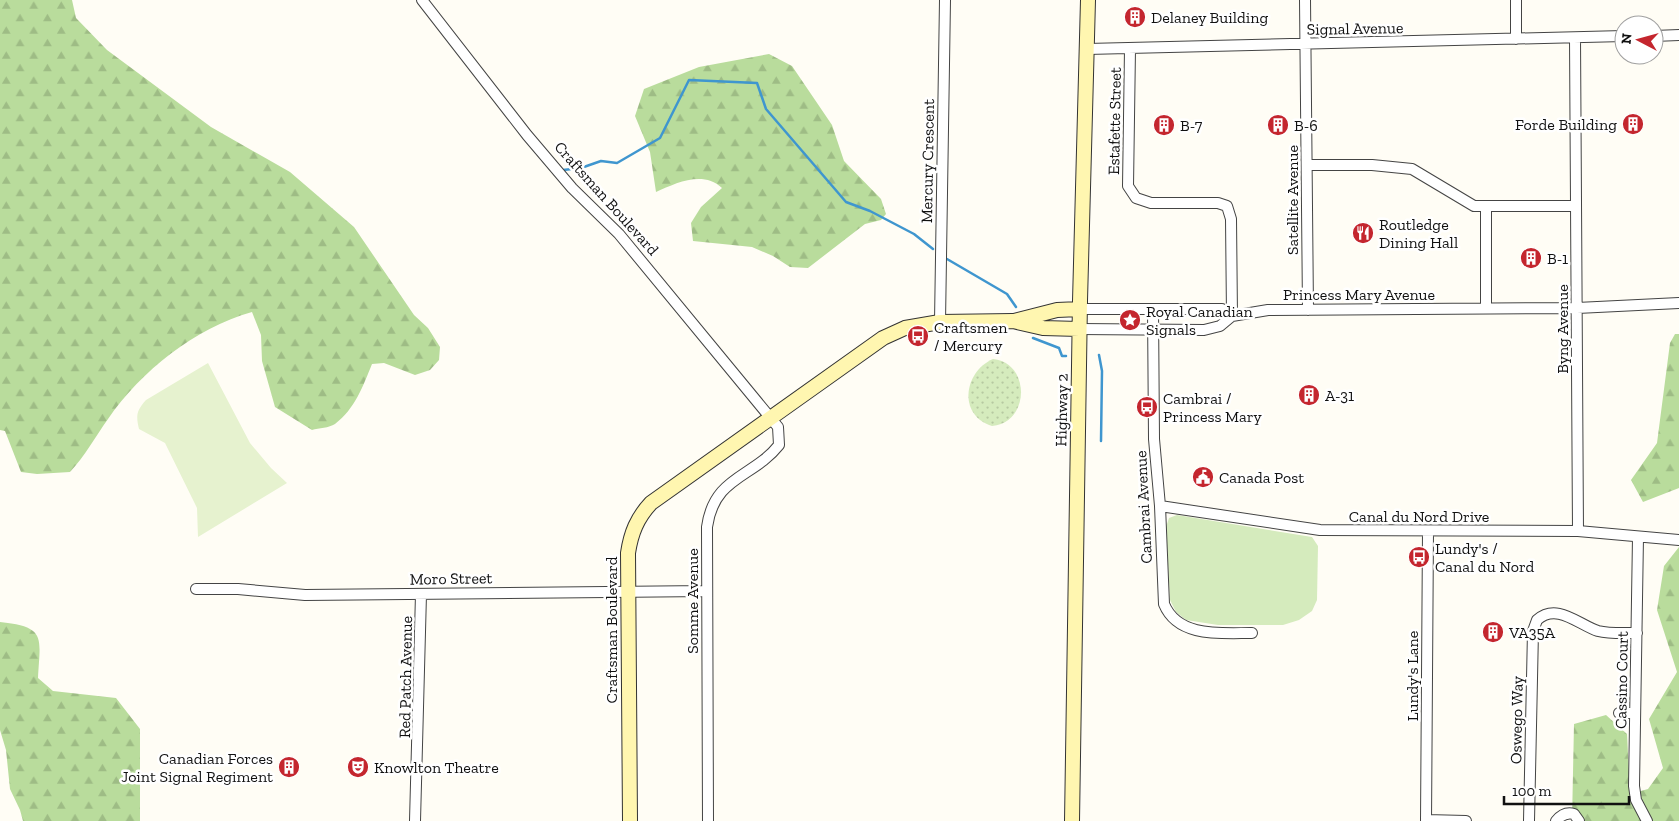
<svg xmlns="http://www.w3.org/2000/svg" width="1679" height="821" font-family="'Zilla Slab',serif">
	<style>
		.grass { fill: url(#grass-dots) }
		.forest { fill: url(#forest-firs) }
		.park { fill: #d5ebbd }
		.pitch { fill: #e6f2cf }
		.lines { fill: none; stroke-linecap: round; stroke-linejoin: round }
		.stream { stroke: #3f96cf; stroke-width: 2.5 }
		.street-casing { stroke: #444; stroke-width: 12 }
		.secondary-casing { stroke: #333; stroke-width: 16 }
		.street { stroke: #fff; stroke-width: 10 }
		.secondary { stroke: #fff6b0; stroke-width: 14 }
		.labels { text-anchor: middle; stroke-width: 5; stroke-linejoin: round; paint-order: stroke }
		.poi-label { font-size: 16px; fill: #111; stroke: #fff; text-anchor: start }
		.street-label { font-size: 16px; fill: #111; stroke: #fff }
	</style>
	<defs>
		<pattern id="grass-dots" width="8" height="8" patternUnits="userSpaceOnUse" patternTransform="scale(1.25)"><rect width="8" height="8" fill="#d5ebbd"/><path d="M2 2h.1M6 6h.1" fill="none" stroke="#b6c8a1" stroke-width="1.8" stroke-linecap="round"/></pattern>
		<pattern id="forest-firs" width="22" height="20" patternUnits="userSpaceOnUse" patternTransform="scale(1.25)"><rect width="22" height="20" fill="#b9dc9c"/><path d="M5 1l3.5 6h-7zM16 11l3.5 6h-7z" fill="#9ebc85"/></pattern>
	</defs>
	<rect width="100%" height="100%" fill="#fffdf5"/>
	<!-- grass -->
	<path class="grass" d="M 993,359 C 1031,363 1030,423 992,426 C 958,416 963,372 993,359 Z"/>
	<!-- forest -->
	<path class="forest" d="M 0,0 L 72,0 L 76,18 L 107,50 L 211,127 L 290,172 L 354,227 L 414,315 L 428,328 L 440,347 L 439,360 L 430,370 L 415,375 L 384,363 L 372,364 C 363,386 355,409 335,424 C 329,428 319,428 312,430 L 275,407 L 262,361 L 261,335 L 252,312 C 195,328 141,371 108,419 C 95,437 85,456 70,472 L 37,474 L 21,472 L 5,431 L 0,430 Z
		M 769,54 L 792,66 L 832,125 L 844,161 L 881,199 L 886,214 L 881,220 L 865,224 L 808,268 L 790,267 L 773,256 L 752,247 L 693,241 L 691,223 L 701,207 L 722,188 C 703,170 676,183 656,192 L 650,152 L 635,116 L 644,89 L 699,67 Z
		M 1675,334 L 1679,334 L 1679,488 L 1643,502 L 1631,480 L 1657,443 L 1670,343 Z
		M 1679,547 L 1679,821 L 1572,821 L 1574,724 L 1606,715 L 1627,734 L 1630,794 L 1648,789 L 1663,768 L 1649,719 L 1677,672 L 1657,610 L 1664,566 Z
		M 0,622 C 47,627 40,637 38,678 L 53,691 L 116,698 L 140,729 L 140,821 L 23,821 L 20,810 L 10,789 L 6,750 L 0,730 Z"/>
	<!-- park -->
	<path class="park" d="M 1177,515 L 1312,537 L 1318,546 L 1317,600 L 1312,611 L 1299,620 L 1283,625 L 1218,625 L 1186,620 L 1176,612 L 1170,600 L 1166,527 L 1169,518 Z"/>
	<!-- pitch -->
	<path class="pitch" d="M 208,363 L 250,443 L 271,468 L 287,483 L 198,537 L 197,508 L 165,443 L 139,429 C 136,416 136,411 146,400 Z"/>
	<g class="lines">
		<!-- stream -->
		<path class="stream" d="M 563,170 L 581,168 L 601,161 L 617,163 L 660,138 L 689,80 L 757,83 L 766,109 L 846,202 L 870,211 L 914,234 L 933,249
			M 947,259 L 1007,294 L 1016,307
			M 1033,338 L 1059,348 L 1062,356 L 1066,356
			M 1099,355 L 1102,371 L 1101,441"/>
		<!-- street casing -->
		<g class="street-casing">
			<path id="street" d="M 422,0 L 527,135 L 572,188 L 619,234 L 778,427 L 779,445 C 753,478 714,476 707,527 L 708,821
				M 1305,0 L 1308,310
				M 1516,0 L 1516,39
				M 1654,36 L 1679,35
				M 1575,38 L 1578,531
				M 1087,49 L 1624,36
				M 1130,49 L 1128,186 L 1136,198 L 1151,203 L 1218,203 L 1227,206 L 1231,219 L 1232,316
				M 1307,165 L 1372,165 L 1412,169 L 1474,206 L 1576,206
				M 1486,308 L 1486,207
				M 1080,309 L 1222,309 L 1232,316
				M 1153,309 L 1154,439 L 1160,506 L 1164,604 C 1178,638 1221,633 1252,633
				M 940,322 L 945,0
				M 1079,329 L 1204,330 L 1220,326 L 1232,316 L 1268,310 L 1577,308 L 1679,303
				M 1160,506 L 1320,530 L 1578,531 L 1679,540
				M 1638,537 L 1634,786 L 1636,800 L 1647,821
				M 196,589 L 238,589 L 305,595 L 707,591
				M 1619,713 L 1634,713
				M 1426,820 L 1466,821
				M 415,821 L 421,594
				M 1426,821 L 1428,531
				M 1529,821 L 1533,631 L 1537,620 C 1557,602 1579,625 1598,631 C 1610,634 1624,633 1637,633
				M 1556,821 C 1561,815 1567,812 1574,814 L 1579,821"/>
		</g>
		<!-- secondary casing -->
		<g class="secondary-casing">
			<path id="secondary" d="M 1014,321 L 1057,310 L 1080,309
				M 630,821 L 628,553 C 631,533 637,518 651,503 L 883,338 L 905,328 L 940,322 L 1013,321 L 1043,328 L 1079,329
				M 1072,821 L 1080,301 L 1088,0"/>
		</g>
		<!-- street -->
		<use href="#street" class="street"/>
		<!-- secondary -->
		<use href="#secondary" class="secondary"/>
	</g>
	<!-- icons -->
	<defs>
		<g id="building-disc" transform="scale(1.125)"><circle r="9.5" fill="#c4262e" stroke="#fff"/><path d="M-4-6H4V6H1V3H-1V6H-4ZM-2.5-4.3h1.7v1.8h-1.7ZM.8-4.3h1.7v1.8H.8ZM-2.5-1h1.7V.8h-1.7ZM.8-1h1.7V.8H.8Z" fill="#fff"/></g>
		<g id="restaurant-disc" transform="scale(1.125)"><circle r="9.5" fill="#c4262e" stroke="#fff"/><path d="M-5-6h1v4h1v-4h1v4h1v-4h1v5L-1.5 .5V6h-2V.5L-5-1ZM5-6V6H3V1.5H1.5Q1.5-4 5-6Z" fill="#fff"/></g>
		<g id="sight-disc" transform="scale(1.125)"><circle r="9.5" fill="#c4262e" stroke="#fff"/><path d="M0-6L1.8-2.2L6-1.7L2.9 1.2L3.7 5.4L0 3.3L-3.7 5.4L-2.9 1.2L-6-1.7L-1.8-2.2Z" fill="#fff"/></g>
		<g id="bus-disc" transform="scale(1.125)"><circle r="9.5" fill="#c4262e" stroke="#fff"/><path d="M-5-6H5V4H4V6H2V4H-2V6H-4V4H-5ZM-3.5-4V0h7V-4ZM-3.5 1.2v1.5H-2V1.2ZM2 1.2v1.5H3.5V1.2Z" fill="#fff"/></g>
		<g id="civic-disc" transform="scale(1.125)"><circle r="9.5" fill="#c4262e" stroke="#fff"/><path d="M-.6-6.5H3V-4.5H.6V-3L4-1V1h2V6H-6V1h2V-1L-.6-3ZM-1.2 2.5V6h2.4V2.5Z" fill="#fff"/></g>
		<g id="theatre-disc" transform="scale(1.125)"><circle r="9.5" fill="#c4262e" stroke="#fff"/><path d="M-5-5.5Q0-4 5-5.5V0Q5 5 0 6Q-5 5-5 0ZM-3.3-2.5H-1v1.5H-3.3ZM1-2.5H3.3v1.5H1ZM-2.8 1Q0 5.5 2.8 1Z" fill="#fff"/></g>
	</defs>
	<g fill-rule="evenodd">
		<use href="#building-disc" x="1135" y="17"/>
		<use href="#building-disc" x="1633" y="124"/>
		<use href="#building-disc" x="1164" y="125"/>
		<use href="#building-disc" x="1278" y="125"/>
		<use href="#restaurant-disc" x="1363" y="233"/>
		<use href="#building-disc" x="1531" y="258"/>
		<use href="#sight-disc" x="1130" y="320"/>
		<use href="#bus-disc" x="918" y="336"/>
		<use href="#building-disc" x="1309" y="395"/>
		<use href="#bus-disc" x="1147" y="407"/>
		<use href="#civic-disc" x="1203" y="477"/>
		<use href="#bus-disc" x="1419" y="557"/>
		<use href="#building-disc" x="1493" y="632"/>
		<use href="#building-disc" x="289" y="767"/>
		<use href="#theatre-disc" x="358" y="767"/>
	</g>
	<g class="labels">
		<!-- poi labels -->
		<g class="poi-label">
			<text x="1151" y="23">Delaney Building</text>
			<text x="1617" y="130" text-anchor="end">Forde Building</text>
			<text x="1180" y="131">B-7</text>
			<text x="1294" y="131">B-6</text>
			<text x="1379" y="230">Routledge<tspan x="1379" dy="18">Dining Hall</tspan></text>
			<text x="1547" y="264">B-1</text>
			<text x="1146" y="317">Royal Canadian<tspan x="1146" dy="18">Signals</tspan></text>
			<text x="934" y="333">Craftsmen<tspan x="934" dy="18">/ Mercury</tspan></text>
			<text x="1325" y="401">A-31</text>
			<text x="1163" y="404">Cambrai /<tspan x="1163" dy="18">Princess Mary</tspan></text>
			<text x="1219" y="483">Canada Post</text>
			<text x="1435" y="554">Lundy's /<tspan x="1435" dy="18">Canal du Nord</tspan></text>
			<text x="1509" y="638">VA35A</text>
			<text x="273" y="764" text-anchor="end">Canadian Forces<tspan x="273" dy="18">Joint Signal Regiment</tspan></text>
			<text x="374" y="773">Knowlton Theatre</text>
		</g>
		<!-- street labels -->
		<g class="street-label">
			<text transform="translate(1355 28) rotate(-1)" y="6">Signal Avenue</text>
			<text transform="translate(1114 121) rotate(-89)" y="6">Estafette Street</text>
			<text transform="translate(927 161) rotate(-89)" y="6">Mercury Crescent</text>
			<text transform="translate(607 198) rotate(48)" y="6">Craftsman Boulevard</text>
			<text transform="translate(1292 200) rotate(-90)" y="6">Satellite Avenue</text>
			<text x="1359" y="300">Princess Mary Avenue</text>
			<text transform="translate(1562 329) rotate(-90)" y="6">Byng Avenue</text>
			<text transform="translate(1061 410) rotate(-89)" y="6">Highway 2</text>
			<text transform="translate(1143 507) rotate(-93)" y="6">Cambrai Avenue</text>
			<text x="1419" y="522">Canal du Nord Drive</text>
			<text transform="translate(451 578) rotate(-1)" y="6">Moro Street</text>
			<text transform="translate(692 601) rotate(-90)" y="6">Somme Avenue</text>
			<text transform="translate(611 630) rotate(-90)" y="6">Craftsman Boulevard</text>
			<text transform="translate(1412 676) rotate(-90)" y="6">Lundy's Lane</text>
			<text transform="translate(405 677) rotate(-89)" y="6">Red Patch Avenue</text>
			<text transform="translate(1621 680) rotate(-89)" y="6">Cassino Court</text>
			<text transform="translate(1516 720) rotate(-89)" y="6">Oswego Way</text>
		</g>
	</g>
	<!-- north arrow -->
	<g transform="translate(1639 40) rotate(276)"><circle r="24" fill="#ffffff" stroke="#a0a0a0"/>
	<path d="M0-4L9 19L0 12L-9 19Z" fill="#c4262e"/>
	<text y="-8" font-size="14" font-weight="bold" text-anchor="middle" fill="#111111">N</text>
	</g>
	<!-- scale -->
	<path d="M1504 796v8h125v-8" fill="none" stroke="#111111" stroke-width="2.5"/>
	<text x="1512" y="796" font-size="15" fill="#111111" stroke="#ffffff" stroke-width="4" paint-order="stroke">100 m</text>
</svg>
